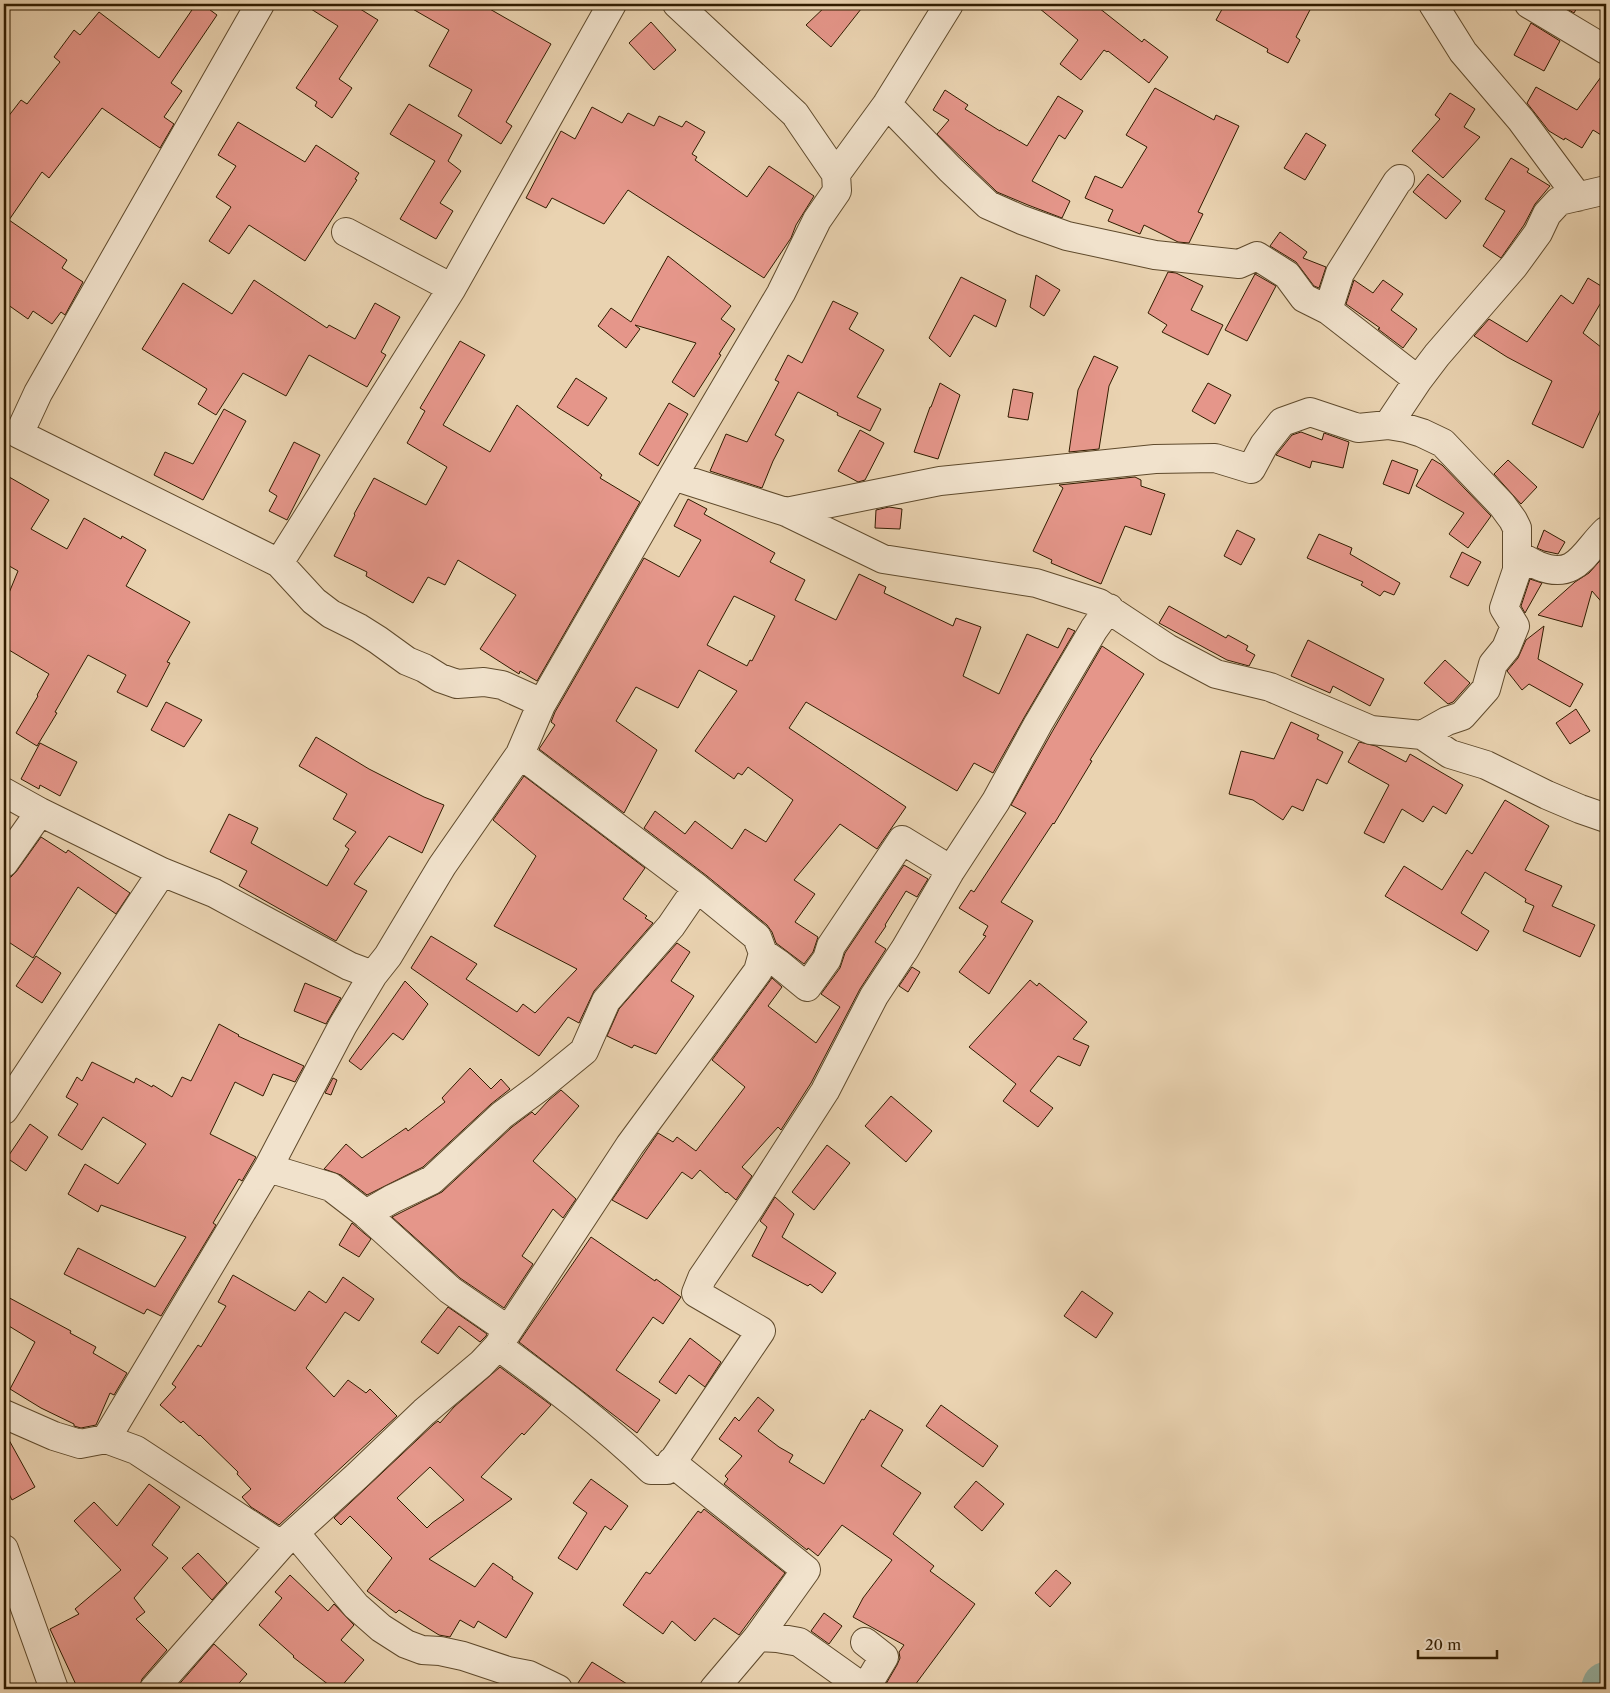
<svg xmlns="http://www.w3.org/2000/svg" width="1610" height="1693" font-family="'Libre Caslon Text',serif">
	<style>
		.lines { fill: none; stroke-linecap: round; stroke-linejoin: round }
		.river { stroke: #98b8aa; stroke-width: 48 }
		.building { fill: #e5968a; stroke: #311c00; fill-rule: evenodd }
		.minor-casing { stroke: #5f4a2c; stroke-width: 30 }
		.minor { stroke: #f1e2cc; stroke-width: 28 }
	</style>
	<rect width="100%" height="100%" fill="#ead3b1"/>
	<filter id="stains"><feTurbulence type="fractalNoise" baseFrequency=".004" numOctaves="4"/><feColorMatrix values="0 0 0 0 .2 0 0 0 0 .09 0 0 0 0 .02 0 0 0 .5 -.17"/></filter>
	<radialGradient id="worn" r=".72"><stop offset=".6" stop-color="#630" stop-opacity="0"/><stop offset="1" stop-color="#630" stop-opacity=".3"/></radialGradient>
	<g class="lines">
		<!-- river -->
		<path class="river" d="M 1605,1689 L 1606,1686"/>
	</g>
	<!-- building -->
	<path class="building" d="M 196,4 L 202,4 L 217,15 L 171,83 L 182,91 L 164,117 L 174,124 L 160,148 L 102,108 L 49,178 L 42,172 L 9,220 L 67,260 L 62,268 L 83,282 L 65,315 L 61,312 L 52,324 L 33,311 L 28,319 L 4,302 L 4,122 L 21,100 L 27,104 L 60,62 L 54,57 L 74,30 L 80,35 L 99,12 L 159,58 Z
		M 303,4 L 352,4 L 378,20 L 339,79 L 352,88 L 332,118 L 315,106 L 317,102 L 296,88 L 338,26 Z
		M 404,4 L 481,4 L 551,44 L 506,122 L 512,126 L 501,144 L 458,116 L 472,90 L 429,66 L 449,30 Z
		M 828,4 L 865,4 L 831,47 L 806,25 Z
		M 1034,4 L 1094,4 L 1142,42 L 1144,39 L 1168,57 L 1149,83 L 1108,51 L 1107,52 L 1104,50 L 1081,80 L 1060,64 L 1078,40 Z
		M 1225,4 L 1313,4 L 1296,37 L 1300,40 L 1288,63 L 1267,52 L 1268,49 L 1216,20 Z
		M 1559,4 L 1579,4 L 1574,13 Z
		M 651,22 L 676,50 L 654,70 L 629,43 Z
		M 1531,23 L 1560,41 L 1544,71 L 1514,55 Z
		M 1606,70 L 1606,138 L 1593,130 L 1582,148 L 1565,138 L 1564,140 L 1549,131 L 1527,103 L 1536,87 L 1577,110 Z
		M 1155,88 L 1214,120 L 1216,115 L 1239,126 L 1198,212 L 1203,214 L 1189,243 L 1178,242 L 1144,225 L 1140,234 L 1108,221 L 1113,210 L 1085,198 L 1095,176 L 1122,188 L 1147,147 L 1126,135 Z
		M 945,90 L 968,105 L 965,109 L 1000,131 L 1000,130 L 1027,146 L 1058,96 L 1083,111 L 1065,139 L 1059,135 L 1032,181 L 1070,201 L 1062,218 L 1028,205 L 997,192 L 937,134 L 949,120 L 933,110 Z
		M 1450,93 L 1475,109 L 1464,127 L 1480,137 L 1443,178 L 1412,151 L 1440,119 L 1435,115 Z
		M 409,104 L 462,135 L 448,161 L 461,171 L 440,203 L 453,211 L 436,239 L 400,219 L 435,161 L 390,134 Z
		M 592,107 L 622,123 L 628,113 L 654,126 L 659,116 L 682,127 L 686,121 L 705,132 L 692,154 L 697,157 L 695,160 L 747,197 L 769,166 L 814,196 L 796,225 L 791,238 L 764,278 L 628,190 L 604,224 L 552,198 L 546,208 L 526,198 L 561,131 L 575,139 Z
		M 238,122 L 305,162 L 316,145 L 359,173 L 355,179 L 357,180 L 305,261 L 249,225 L 229,254 L 209,241 L 231,207 L 216,197 L 236,166 L 218,155 Z
		M 1306,133 L 1326,145 L 1305,180 L 1284,168 Z
		M 1511,158 L 1529,169 L 1527,172 L 1550,186 L 1535,204 L 1524,225 L 1501,258 L 1483,246 L 1505,211 L 1485,199 Z
		M 1428,174 L 1461,201 L 1446,219 L 1413,192 Z
		M 1280,232 L 1307,252 L 1303,258 L 1326,267 L 1319,288 L 1314,286 L 1296,262 L 1270,246 Z
		M 668,256 L 731,306 L 721,319 L 735,329 L 719,354 L 721,355 L 694,397 L 672,382 L 696,343 L 635,325 L 640,329 L 626,348 L 598,326 L 611,308 L 631,322 Z
		M 1168,272 L 1176,273 L 1203,286 L 1191,310 L 1223,325 L 1208,355 L 1162,332 L 1167,325 L 1148,313 Z
		M 1255,274 L 1276,286 L 1247,341 L 1225,330 Z
		M 1036,275 L 1060,290 L 1044,316 L 1030,307 Z
		M 961,277 L 1006,300 L 996,327 L 974,315 L 950,357 L 929,338 Z
		M 1588,278 L 1606,289 L 1606,294 L 1583,333 L 1606,351 L 1606,398 L 1583,448 L 1532,424 L 1552,381 L 1507,357 L 1474,336 L 1489,319 L 1527,342 L 1561,295 L 1573,304 Z
		M 254,280 L 327,328 L 329,325 L 355,339 L 375,303 L 400,317 L 381,352 L 386,355 L 367,387 L 309,355 L 286,396 L 243,373 L 216,415 L 198,404 L 207,389 L 142,349 L 183,283 L 232,314 Z
		M 1354,280 L 1373,293 L 1383,280 L 1403,294 L 1391,310 L 1417,329 L 1403,348 L 1378,329 L 1380,328 L 1346,304 Z
		M 833,301 L 858,313 L 849,329 L 884,350 L 857,397 L 881,409 L 870,431 L 837,415 L 838,413 L 798,392 L 775,435 L 784,440 L 773,461 L 762,488 L 710,471 L 726,434 L 747,442 L 779,382 L 775,380 L 788,355 L 802,363 Z
		M 460,341 L 485,355 L 443,425 L 490,452 L 517,405 L 602,475 L 600,478 L 640,502 L 537,681 L 520,671 L 519,674 L 480,649 L 516,595 L 458,560 L 445,585 L 428,577 L 413,603 L 366,576 L 367,572 L 334,556 L 355,515 L 354,514 L 374,478 L 426,505 L 447,467 L 407,443 L 425,411 L 420,408 Z
		M 1094,356 L 1118,367 L 1109,386 L 1099,449 L 1069,452 L 1078,390 Z
		M 576,378 L 607,398 L 588,426 L 557,407 Z
		M 940,383 L 960,395 L 938,459 L 914,452 L 930,407 L 931,407 Z
		M 1208,383 L 1231,395 L 1215,424 L 1192,411 Z
		M 1013,389 L 1033,393 L 1028,420 L 1008,417 Z
		M 669,403 L 688,414 L 658,466 L 639,454 Z
		M 224,409 L 246,421 L 203,500 L 154,475 L 165,452 L 193,464 Z
		M 860,430 L 884,443 L 865,480 L 858,482 L 838,471 Z
		M 1301,432 L 1322,440 L 1324,433 L 1349,442 L 1343,468 L 1312,461 L 1310,468 L 1276,455 L 1292,435 Z
		M 294,442 L 320,455 L 287,520 L 269,511 L 277,496 L 269,491 Z
		M 1432,459 L 1442,465 L 1491,516 L 1468,548 L 1449,534 L 1464,513 L 1416,486 Z
		M 1392,460 L 1418,470 L 1409,494 L 1383,484 Z
		M 1508,460 L 1537,487 L 1521,504 L 1494,474 Z
		M 4,474 L 49,500 L 31,529 L 67,549 L 84,518 L 121,539 L 122,536 L 146,550 L 126,586 L 190,622 L 167,662 L 170,663 L 147,707 L 117,692 L 126,675 L 88,655 L 55,712 L 57,713 L 37,746 L 16,733 L 38,696 L 37,695 L 49,674 L 4,647 L 4,605 L 18,571 L 4,563 Z
		M 1135,477 L 1141,480 L 1141,486 L 1165,494 L 1151,535 L 1125,526 L 1101,584 L 1051,563 L 1052,560 L 1033,551 L 1063,488 L 1059,485 Z
		M 688,499 L 707,509 L 704,514 L 775,553 L 770,562 L 805,580 L 795,600 L 836,620 L 859,574 L 886,587 L 884,593 L 953,626 L 956,618 L 981,627 L 963,676 L 999,694 L 1027,634 L 1058,648 L 1068,628 L 1075,631 L 1025,716 L 993,773 L 974,763 L 957,791 L 806,702 L 789,728 L 906,807 L 877,849 L 840,824 L 794,880 L 815,894 L 795,922 L 818,937 L 813,952 L 804,964 L 776,943 L 772,932 L 767,925 L 707,876 L 644,828 L 655,811 L 685,834 L 695,821 L 732,849 L 745,829 L 766,842 L 793,800 L 748,767 L 742,775 L 738,773 L 734,779 L 695,751 L 737,691 L 699,670 L 678,708 L 636,687 L 616,721 L 657,750 L 624,813 L 539,749 L 555,725 L 551,722 L 555,712 L 644,558 L 679,577 L 701,540 L 674,526 ZM 734,596 L 775,616 L 752,661 L 750,660 L 747,666 L 707,645 Z
		M 889,507 L 902,509 L 900,529 L 875,528 L 876,510 Z
		M 1237,530 L 1255,539 L 1241,565 L 1224,556 Z
		M 1544,530 L 1565,542 L 1558,554 L 1544,551 L 1537,548 Z
		M 1319,534 L 1352,548 L 1350,554 L 1400,583 L 1394,595 L 1384,591 L 1380,596 L 1361,585 L 1363,582 L 1307,558 Z
		M 1462,552 L 1481,562 L 1468,586 L 1450,577 Z
		M 1606,554 L 1606,607 L 1592,591 L 1582,627 L 1538,615 L 1575,582 L 1589,573 Z
		M 1530,579 L 1542,583 L 1525,613 L 1521,606 Z
		M 1169,606 L 1226,638 L 1228,635 L 1248,646 L 1246,650 L 1255,655 L 1249,666 L 1227,660 L 1159,623 Z
		M 1544,626 L 1538,659 L 1583,684 L 1570,707 L 1529,684 L 1522,690 L 1507,671 L 1518,658 L 1526,640 Z
		M 1308,640 L 1384,679 L 1370,706 L 1333,686 L 1330,693 L 1291,676 Z
		M 1102,646 L 1144,674 L 1090,760 L 1092,761 L 1054,824 L 1053,823 L 1001,902 L 1033,921 L 989,994 L 959,972 L 986,936 L 983,935 L 988,926 L 959,908 L 971,890 L 974,892 L 1026,813 L 1011,805 L 1052,732 Z
		M 1445,660 L 1470,683 L 1453,702 L 1448,704 L 1424,683 Z
		M 166,702 L 202,720 L 184,747 L 151,730 Z
		M 1576,709 L 1590,731 L 1570,744 L 1556,723 Z
		M 1291,722 L 1319,735 L 1317,739 L 1343,752 L 1327,784 L 1317,779 L 1303,811 L 1292,806 L 1283,820 L 1253,800 L 1229,794 L 1241,751 L 1274,759 Z
		M 316,737 L 369,769 L 424,797 L 444,805 L 422,853 L 389,836 L 354,884 L 367,891 L 336,941 L 239,886 L 247,871 L 210,852 L 229,814 L 258,828 L 251,843 L 327,886 L 349,849 L 345,846 L 356,832 L 333,819 L 347,794 L 299,766 Z
		M 1359,742 L 1376,746 L 1406,762 L 1410,754 L 1463,785 L 1446,814 L 1433,806 L 1423,822 L 1402,809 L 1384,843 L 1364,833 L 1389,785 L 1348,762 Z
		M 40,743 L 77,762 L 60,796 L 40,785 L 39,789 L 21,779 Z
		M 524,776 L 645,868 L 623,899 L 647,916 L 645,918 L 653,923 L 594,991 L 579,1023 L 568,1017 L 539,1056 L 411,968 L 431,936 L 477,964 L 466,979 L 517,1012 L 523,1004 L 535,1013 L 577,969 L 494,926 L 536,856 L 493,820 Z
		M 1505,800 L 1549,826 L 1525,870 L 1562,886 L 1552,906 L 1595,925 L 1580,957 L 1523,931 L 1534,906 L 1525,902 L 1526,899 L 1485,872 L 1461,913 L 1489,931 L 1477,951 L 1385,896 L 1404,866 L 1442,890 L 1467,850 L 1472,854 Z
		M 41,837 L 66,853 L 68,850 L 130,893 L 116,914 L 78,887 L 33,958 L 4,939 L 4,878 L 11,877 L 16,872 Z
		M 904,865 L 928,879 L 917,897 L 906,891 L 885,925 L 886,926 L 875,942 L 886,949 L 860,989 L 811,1083 L 781,1130 L 778,1127 L 742,1167 L 752,1176 L 736,1200 L 727,1192 L 726,1193 L 700,1170 L 692,1179 L 682,1172 L 647,1219 L 612,1200 L 658,1133 L 673,1142 L 677,1137 L 696,1151 L 745,1087 L 712,1060 L 772,978 L 782,987 L 768,1006 L 816,1043 L 840,1007 L 821,994 L 840,968 L 845,953 Z
		M 677,943 L 690,952 L 671,981 L 694,996 L 656,1054 L 634,1045 L 632,1048 L 607,1036 L 619,1009 Z
		M 36,956 L 61,973 L 42,1003 L 16,986 Z
		M 912,967 L 920,972 L 908,992 L 899,986 Z
		M 1030,980 L 1037,986 L 1039,983 L 1087,1022 L 1073,1039 L 1089,1046 L 1080,1066 L 1058,1056 L 1030,1091 L 1053,1108 L 1038,1127 L 1003,1101 L 1016,1084 L 969,1047 Z
		M 405,981 L 428,1004 L 403,1040 L 393,1033 L 361,1070 L 349,1061 Z
		M 305,983 L 341,998 L 326,1024 L 294,1011 Z
		M 219,1024 L 239,1035 L 238,1036 L 304,1066 L 295,1082 L 273,1074 L 263,1096 L 235,1082 L 210,1134 L 256,1157 L 242,1181 L 239,1179 L 213,1223 L 216,1225 L 161,1316 L 147,1309 L 144,1314 L 64,1274 L 78,1248 L 155,1287 L 186,1237 L 101,1205 L 98,1212 L 68,1194 L 85,1164 L 118,1184 L 146,1144 L 103,1117 L 82,1150 L 58,1135 L 78,1104 L 66,1097 L 77,1077 L 82,1081 L 92,1062 L 134,1083 L 136,1078 L 152,1087 L 153,1085 L 172,1097 L 182,1077 L 191,1081 Z
		M 470,1068 L 491,1089 L 501,1079 L 510,1089 L 491,1104 L 423,1167 L 367,1195 L 341,1175 L 324,1169 L 346,1144 L 362,1158 L 406,1128 L 408,1131 L 445,1102 L 442,1098 Z
		M 333,1078 L 337,1080 L 331,1095 L 325,1093 Z
		M 561,1090 L 579,1106 L 533,1161 L 576,1199 L 563,1218 L 553,1209 L 522,1256 L 533,1264 L 504,1308 L 460,1278 L 392,1217 L 442,1192 L 512,1127 L 532,1112 L 535,1115 L 549,1100 Z
		M 891,1096 L 932,1131 L 906,1162 L 865,1126 Z
		M 30,1124 L 48,1137 L 26,1171 L 7,1158 Z
		M 827,1145 L 850,1163 L 814,1210 L 792,1192 Z
		M 775,1197 L 794,1214 L 782,1237 L 836,1273 L 822,1293 L 810,1284 L 808,1286 L 752,1256 L 767,1227 L 760,1221 Z
		M 352,1223 L 371,1239 L 359,1257 L 339,1245 Z
		M 591,1237 L 655,1281 L 656,1279 L 681,1297 L 663,1324 L 653,1317 L 616,1370 L 660,1400 L 637,1433 L 519,1342 Z
		M 233,1275 L 295,1311 L 309,1291 L 326,1303 L 343,1277 L 374,1299 L 359,1321 L 345,1312 L 306,1368 L 334,1397 L 348,1380 L 366,1393 L 370,1389 L 397,1416 L 279,1525 L 251,1507 L 242,1497 L 251,1489 L 237,1474 L 238,1472 L 200,1435 L 199,1436 L 183,1421 L 181,1423 L 160,1405 L 176,1387 L 172,1384 L 198,1345 L 201,1347 L 226,1306 L 218,1302 Z
		M 1082,1291 L 1113,1313 L 1096,1338 L 1064,1316 Z
		M 4,1295 L 71,1331 L 70,1333 L 96,1347 L 93,1353 L 127,1373 L 114,1395 L 110,1393 L 96,1425 L 81,1428 L 74,1426 L 74,1424 L 41,1408 L 10,1389 L 35,1342 L 4,1323 Z
		M 448,1307 L 487,1334 L 486,1336 L 480,1342 L 459,1326 L 438,1354 L 421,1342 Z
		M 690,1338 L 721,1362 L 705,1387 L 689,1375 L 676,1394 L 659,1382 Z
		M 500,1367 L 551,1405 L 524,1435 L 522,1433 L 481,1477 L 512,1499 L 429,1559 L 475,1587 L 493,1563 L 513,1577 L 512,1579 L 533,1593 L 506,1638 L 478,1621 L 474,1628 L 460,1620 L 450,1637 L 439,1635 L 399,1610 L 396,1613 L 367,1591 L 392,1558 L 350,1516 L 341,1525 L 334,1518 L 434,1424 L 438,1421 L 440,1423 L 454,1407 ZM 430,1467 L 464,1500 L 432,1523 L 427,1528 L 397,1498 Z
		M 758,1397 L 774,1410 L 758,1431 L 779,1447 L 793,1455 L 789,1462 L 824,1484 L 862,1419 L 864,1420 L 870,1410 L 903,1430 L 881,1466 L 921,1493 L 893,1534 L 934,1566 L 930,1571 L 975,1604 L 912,1689 L 883,1689 L 897,1665 L 900,1658 L 899,1652 L 904,1645 L 853,1617 L 863,1598 L 892,1560 L 842,1525 L 818,1556 L 808,1548 L 807,1550 L 724,1484 L 728,1479 L 725,1476 L 742,1456 L 719,1439 L 735,1417 L 739,1421 Z
		M 941,1405 L 998,1446 L 983,1467 L 926,1426 Z
		M 4,1431 L 35,1487 L 12,1500 L 4,1484 Z
		M 591,1479 L 628,1506 L 611,1530 L 605,1526 L 577,1570 L 558,1558 L 587,1513 L 573,1503 Z
		M 976,1481 L 1004,1504 L 982,1531 L 954,1507 Z
		M 149,1484 L 180,1507 L 152,1545 L 168,1558 L 134,1598 L 145,1612 L 136,1619 L 167,1650 L 142,1679 L 139,1689 L 78,1689 L 50,1629 L 79,1614 L 75,1609 L 121,1570 L 74,1521 L 94,1502 L 117,1526 Z
		M 704,1509 L 785,1573 L 739,1635 L 714,1618 L 695,1641 L 672,1621 L 663,1634 L 623,1605 L 646,1572 L 650,1574 L 698,1511 L 701,1513 Z
		M 198,1553 L 227,1583 L 212,1600 L 182,1568 Z
		M 1056,1570 L 1071,1583 L 1050,1607 L 1035,1593 Z
		M 290,1575 L 328,1611 L 334,1604 L 354,1625 L 341,1640 L 364,1660 L 339,1689 L 334,1689 L 293,1657 L 294,1656 L 259,1625 L 282,1598 L 275,1592 Z
		M 824,1613 L 842,1626 L 829,1644 L 811,1631 Z
		M 214,1644 L 247,1674 L 234,1689 L 175,1689 Z
		M 592,1662 L 635,1689 L 574,1689 Z"/>
	<g class="lines">
		<!-- minor casing -->
		<g class="minor-casing">
			<path id="minor" d="M 260,4 L 38,393 L 19,434 L 279,563 L 314,601 L 331,614 L 359,628 L 378,640 L 407,661 L 424,668 L 440,678 L 457,684 L 484,682 L 502,685 L 542,703
				M 1433,4 L 1463,52 L 1521,120 L 1578,197
				M 1529,4 L 1606,50
				M 887,104 L 950,169 L 988,205 L 1022,220 L 1067,236 L 1155,255 L 1239,264 L 1257,256 L 1287,275 L 1304,298 L 1328,310 L 1418,380
				M 836,174 L 887,104 L 949,4
				M 346,232 L 452,288
				M 1328,310 L 1340,273 L 1397,182 L 1400,179
				M 1388,425 L 1418,380 L 1437,355 L 1514,266 L 1538,233 L 1547,214 L 1559,201 L 1606,190
				M 673,476 L 786,512 L 883,559 L 1036,583 L 1099,603 L 1167,648 L 1216,674 L 1270,687 L 1371,730 L 1422,735 L 1450,754 L 1486,765 L 1547,795 L 1580,809 L 1606,818
				M 786,512 L 940,481 L 1155,459 L 1215,458 L 1251,469 L 1264,445 L 1282,422 L 1310,412 L 1358,428 L 1388,425 L 1406,428 L 1422,433 L 1443,443 L 1502,505 L 1513,520 L 1517,528 L 1517,570 L 1504,608 L 1515,626 L 1506,648 L 1493,664 L 1486,689 L 1462,716 L 1447,721 L 1422,735
				M 1517,555 C 1525,558 1531,563 1539,566 C 1576,581 1584,552 1606,531
				M 279,563 L 452,288 L 612,4
				M 4,792 L 40,812 L 162,872 L 214,893 L 349,966 L 373,975 L 388,956 L 442,866 L 520,754 L 541,705 L 673,476 L 781,293 L 817,220 L 837,191 L 836,174 L 795,114 L 677,4
				M 4,863 L 40,812
				M 763,953 L 779,964 L 807,987 L 827,959 L 831,946 L 902,840 L 951,870 L 996,801 L 1038,724 L 1094,629 L 1109,608
				M 4,1110 L 162,872
				M 268,1168 L 331,1187 L 366,1214 L 450,1290 L 508,1330
				M 366,1214 L 392,1199 L 432,1180 L 502,1115 L 540,1087 L 584,1051 L 606,1001 L 671,926 L 697,888
				M 498,1346 C 551,1385 603,1424 651,1470 L 667,1470 L 761,1331 L 696,1293 L 702,1278 L 751,1206 L 825,1091 L 874,996 L 905,949 L 951,870
				M 4,1414 L 54,1436 L 80,1444 L 106,1439 L 136,1450 L 281,1545
				M 106,1439 L 268,1168 L 343,1025 L 373,975
				M 671,1462 L 806,1570 L 758,1637 L 714,1689
				M 295,1533 L 356,1606 L 381,1628 L 406,1644 L 422,1650 L 440,1651 L 463,1656 L 508,1671 L 529,1675 L 558,1689
				M 4,1549 L 54,1689
				M 758,1637 L 777,1638 L 799,1642 L 865,1689 L 884,1657 L 865,1642
				M 154,1689 L 281,1545 L 357,1476 L 424,1412 L 481,1364 L 498,1346 L 630,1145 L 758,971 L 763,953 L 757,937 L 697,888 L 520,754"/>
		</g>
		<!-- minor -->
		<use href="#minor" class="minor"/>
	</g>
	<!-- margin -->
	<rect width="1610" height="1693" fill="none" stroke="#ead3b1" stroke-width="20"/>
	<rect x="5" y="5" width="1600" height="1683" fill="none" stroke="#311c00" stroke-width="2.5"/>
	<rect x="10" y="10" width="1590" height="1673" fill="none" stroke="#311c00"/>
	<!-- scale -->
	<path d="M1418 1650v8h79v-8" fill="none" stroke="#311c00" stroke-width="2.5"/>
	<text x="1425" y="1650" font-size="15" fill="#311c00" stroke="#f1e2cc" stroke-width="4" paint-order="stroke">20 m</text>
	<rect width="100%" height="100%" filter="url(#stains)"/>
	<rect width="100%" height="100%" fill="url(#worn)"/>
</svg>
